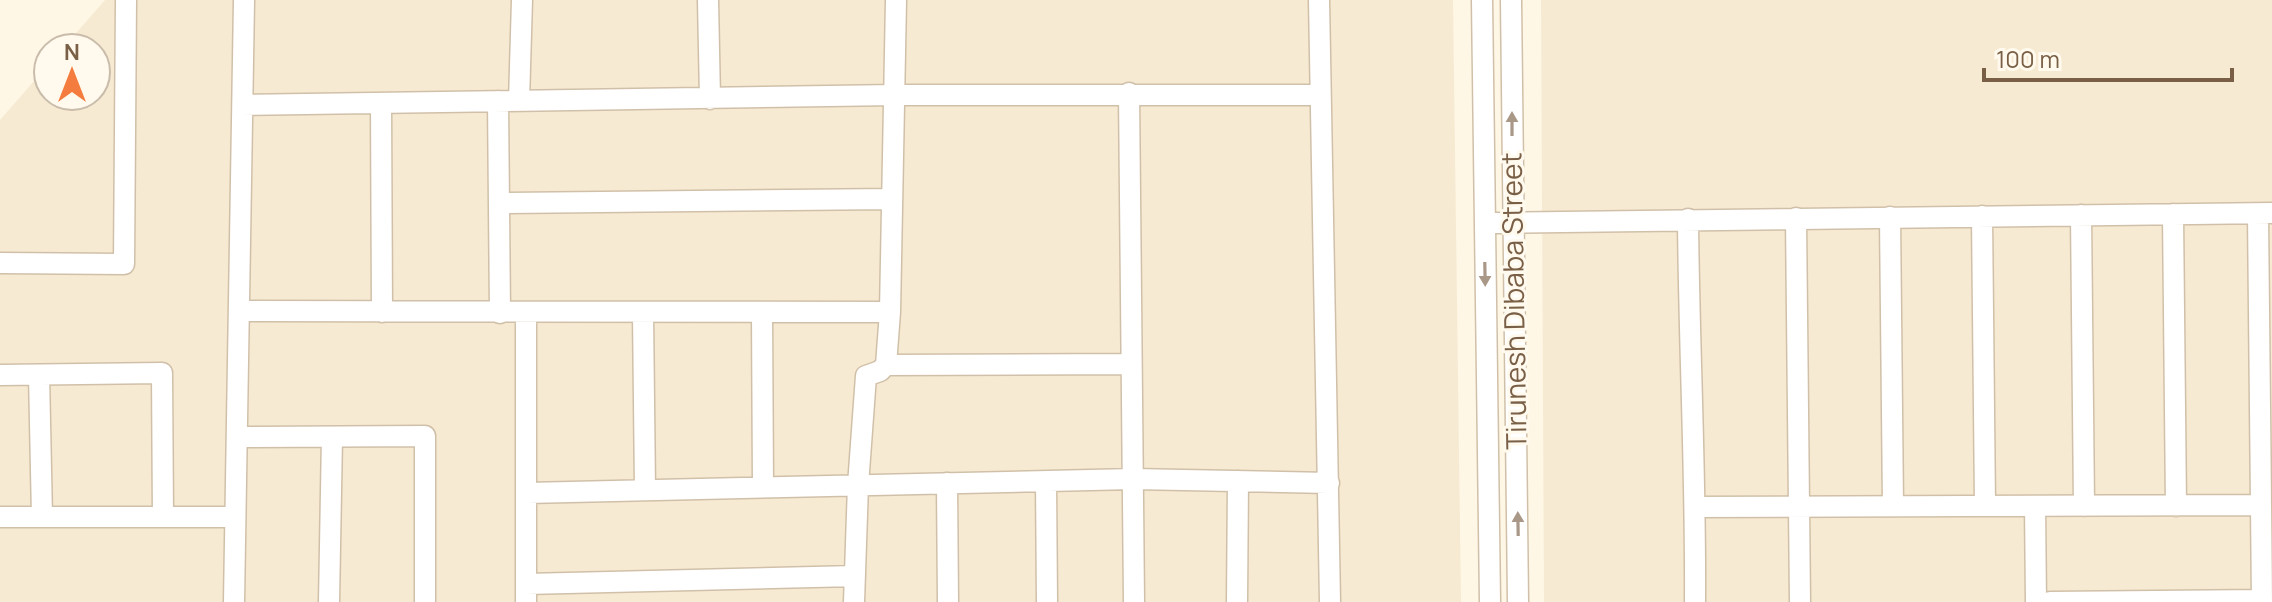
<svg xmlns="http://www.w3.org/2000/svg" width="2272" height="602" font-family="Manrope,sans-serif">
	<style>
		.residential { fill: #f7ead2 }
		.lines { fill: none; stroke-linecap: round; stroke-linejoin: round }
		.minor-casing { stroke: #d1c0a9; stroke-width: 23 }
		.minor { stroke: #fff; stroke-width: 20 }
		.oneway { fill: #a99787 }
		.labels { text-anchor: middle; stroke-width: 6; stroke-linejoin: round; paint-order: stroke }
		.street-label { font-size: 28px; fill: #7a5f47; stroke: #fffaed }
	</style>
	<rect width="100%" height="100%" fill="#fef7e5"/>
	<!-- residential -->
	<path class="residential" d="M 105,0 L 1453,0 L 1461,602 L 0,602 L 0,120 L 48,65 L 48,96 L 96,96 L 96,48 L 63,48 Z
		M 1541,0 L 2272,0 L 2272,602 L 1544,602 Z"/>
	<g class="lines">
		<!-- minor casing -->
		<g class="minor-casing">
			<path id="minor" d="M 708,0 L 710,99
				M 1319,0 L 1330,602
				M 1482,0 L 1490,602
				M 1511,0 L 1518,602
				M 1129,93 L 1134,602
				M 498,101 L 500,313
				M 519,101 L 522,0
				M 381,103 L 382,312
				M 243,105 L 895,95 L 1320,95
				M 499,203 L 892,199
				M 2173,214 L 2176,506
				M 2258,214 L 2262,602
				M 2081,215 L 2084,506
				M 1982,216 L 1985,506
				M 1890,217 L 1893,506
				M 1796,218 L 1800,602
				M 1688,219 C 1689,347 1696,474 1695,602
				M 1485,223 L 2272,213
				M 0,263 L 124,264 L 126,0
				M 240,311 L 890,312
				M 643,313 L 645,490
				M 762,313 L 763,487
				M 886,365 L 890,312 L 896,0
				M 0,375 L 162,373 L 163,517
				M 39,375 L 42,517
				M 237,437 L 425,436 L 425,602
				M 1046,482 L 1047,602
				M 947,483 L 948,602
				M 527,493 L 1133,479 L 1329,483
				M 2035,506 L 2036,602
				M 1696,507 L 2261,505
				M 0,517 L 235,517
				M 526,584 L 855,576
				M 234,602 L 244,0
				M 329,602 L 332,437
				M 526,602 L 526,313
				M 854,602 L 858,485 L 866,376 L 880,371 L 886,365 L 1131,364
				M 1237,602 L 1238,481
				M 2050,602 L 2262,600"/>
		</g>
		<!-- minor -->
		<use href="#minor" class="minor"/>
	</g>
	<!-- one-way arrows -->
	<defs><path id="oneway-solid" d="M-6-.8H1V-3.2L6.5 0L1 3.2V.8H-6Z" transform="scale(2)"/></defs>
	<g class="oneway">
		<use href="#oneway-solid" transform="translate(1512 124) rotate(-90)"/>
		<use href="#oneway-solid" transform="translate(1485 274) rotate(89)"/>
		<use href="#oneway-solid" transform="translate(1518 524) rotate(-91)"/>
	</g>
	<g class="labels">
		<!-- street labels -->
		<g class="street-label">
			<text transform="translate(1514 301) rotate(-91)" y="10">Tirunesh Dibaba Street</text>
		</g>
	</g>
	<!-- north arrow -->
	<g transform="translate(72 72)"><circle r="38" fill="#fffaed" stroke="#cabcab" stroke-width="2"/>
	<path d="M0-6L14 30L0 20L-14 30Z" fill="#f37c3e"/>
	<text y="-12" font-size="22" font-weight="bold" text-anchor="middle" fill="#7a5f47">N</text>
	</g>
	<!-- scale -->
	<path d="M1984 68v12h248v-12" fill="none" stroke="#7a5f47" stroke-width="4"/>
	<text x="1996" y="68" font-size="24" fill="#7a5f47" stroke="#fffaed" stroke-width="6" paint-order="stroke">100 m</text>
</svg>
